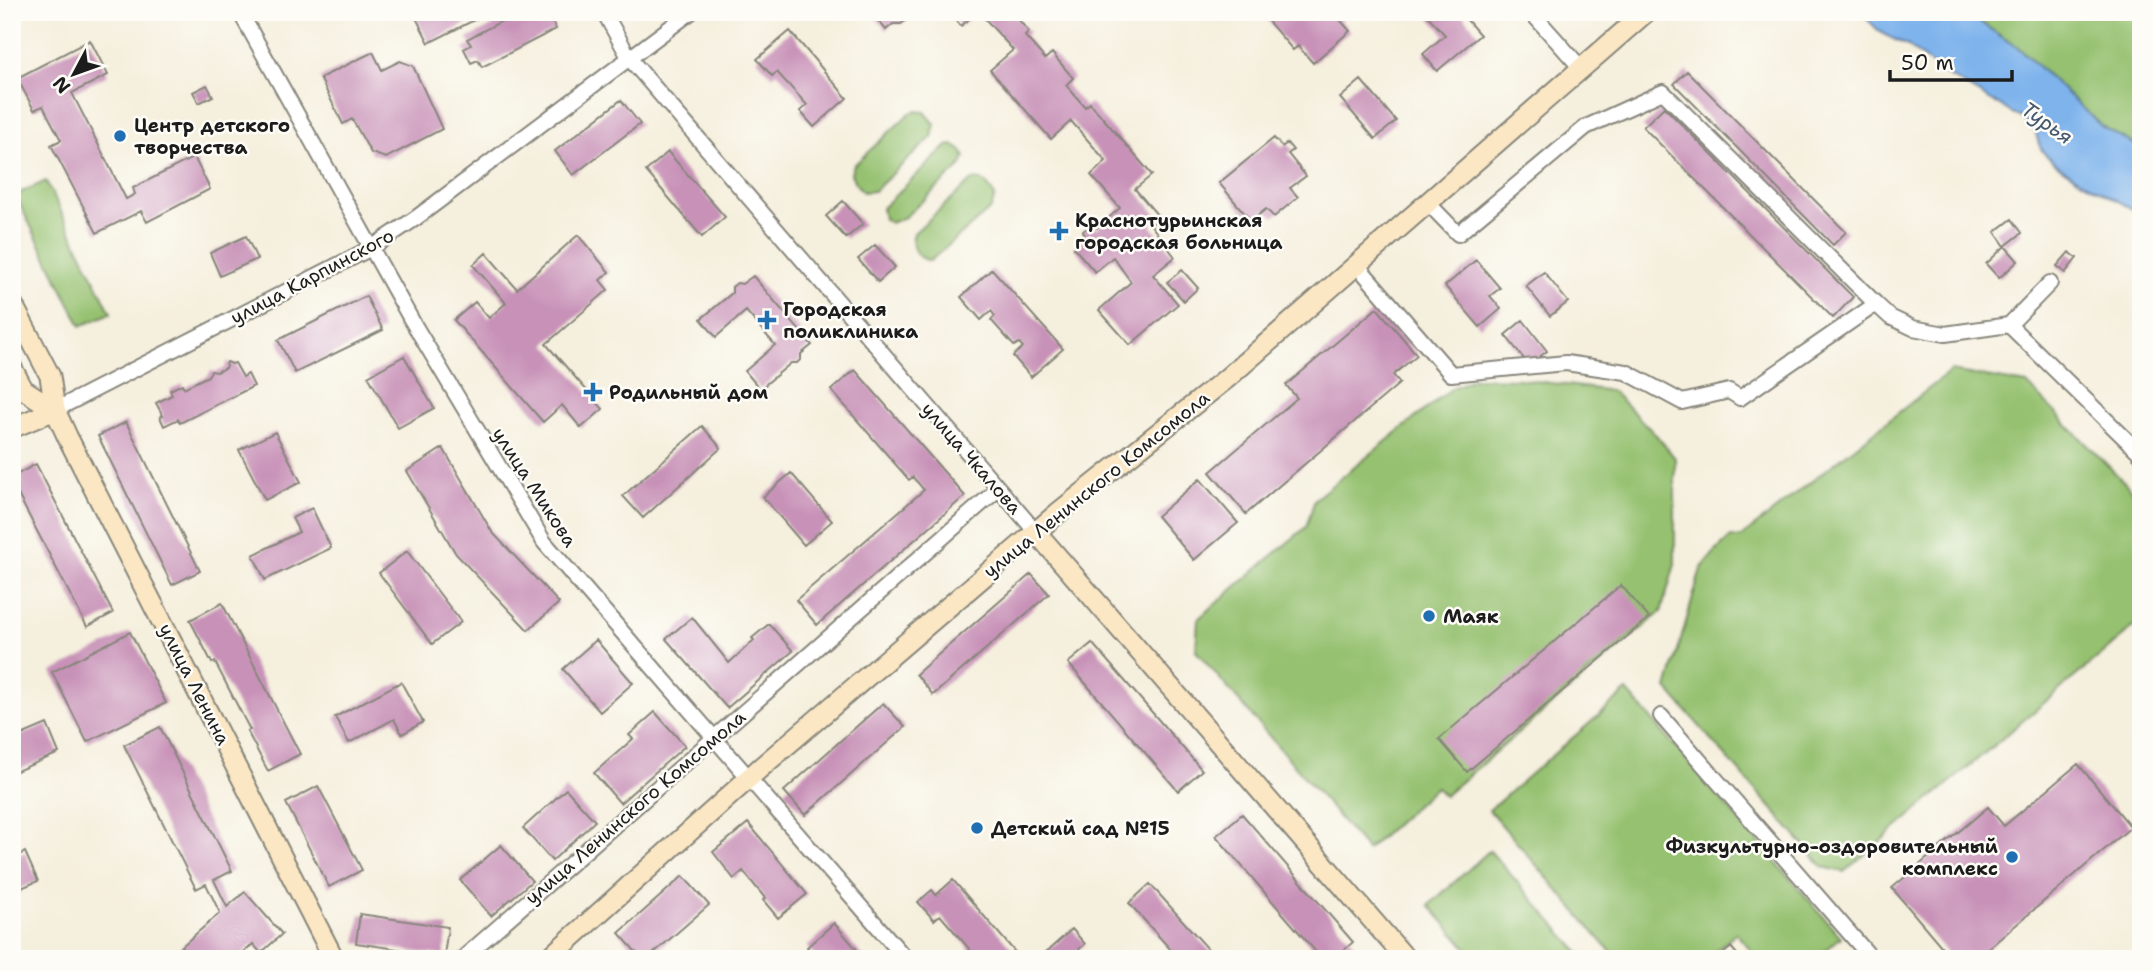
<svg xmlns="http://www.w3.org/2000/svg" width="2153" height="971" font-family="'Shantell Sans',sans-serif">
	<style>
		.green { fill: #95c16f; stroke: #586e46; stroke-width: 2 }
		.water { fill: #7eb3ec; stroke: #4d6884; stroke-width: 2 }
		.building { fill: #c892b8 }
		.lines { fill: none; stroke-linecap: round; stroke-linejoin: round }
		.minor-casing { stroke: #88867c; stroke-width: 18 }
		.secondary-casing { stroke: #88867c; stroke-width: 23 }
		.minor { stroke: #fff; stroke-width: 14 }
		.secondary { stroke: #fbe7c3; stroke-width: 19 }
		.poi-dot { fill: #1f6fb2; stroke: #fdfcf7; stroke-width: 2.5 }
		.labels { text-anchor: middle; stroke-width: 5; stroke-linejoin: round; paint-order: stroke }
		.poi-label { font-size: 19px; font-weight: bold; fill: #1c1c1c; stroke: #fdfcf7; text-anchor: start }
		.street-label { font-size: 19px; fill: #1c1c1c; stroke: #fdfcf7 }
		.water-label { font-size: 21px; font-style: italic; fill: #43586f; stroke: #fdfcf7 }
	</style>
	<rect width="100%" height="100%" fill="#fdfcf7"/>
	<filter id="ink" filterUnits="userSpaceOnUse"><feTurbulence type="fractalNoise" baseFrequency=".0143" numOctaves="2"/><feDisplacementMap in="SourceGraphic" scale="14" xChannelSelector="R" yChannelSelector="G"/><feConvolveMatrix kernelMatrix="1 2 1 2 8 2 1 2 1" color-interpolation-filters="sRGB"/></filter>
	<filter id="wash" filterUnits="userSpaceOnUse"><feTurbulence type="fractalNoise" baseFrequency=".00686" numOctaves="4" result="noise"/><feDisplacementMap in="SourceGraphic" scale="28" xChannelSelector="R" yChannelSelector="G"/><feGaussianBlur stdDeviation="1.57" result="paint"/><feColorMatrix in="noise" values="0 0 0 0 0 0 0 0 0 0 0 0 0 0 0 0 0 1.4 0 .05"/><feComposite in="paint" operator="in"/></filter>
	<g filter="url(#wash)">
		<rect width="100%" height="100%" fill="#f5efdd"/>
		<!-- green -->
		<path class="green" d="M 1966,12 L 2141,12 L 2141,148 L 2101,126 L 2021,50 Z
			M 918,111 L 925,112 L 935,124 L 932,137 L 874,191 L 863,192 L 855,183 L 851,174 L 853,166 L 910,113 Z
			M 953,145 L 961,150 L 965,157 L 961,166 L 905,217 L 891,223 L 884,219 L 882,208 L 947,146 Z
			M 978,180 L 985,182 L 995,196 L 991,209 L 930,261 C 916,257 909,247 914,233 L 971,181 Z
			M 46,181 L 111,313 L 81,326 L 15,195 Z
			M 1951,371 L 2027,384 L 2141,499 L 2141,621 L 1844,872 L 1823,867 L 1667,689 L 1701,569 L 1715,552 L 1731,537 L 1740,538 Z
			M 1475,378 L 1520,379 L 1612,391 L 1658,437 L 1675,458 L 1675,564 L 1661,612 L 1444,796 L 1436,787 L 1367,850 L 1196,651 L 1198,619 L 1306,527 L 1315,499 L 1452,388 Z
			M 1627,691 L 1841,937 L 1816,959 L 1758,959 L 1736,933 L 1706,959 L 1641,959 L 1634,951 L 1625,959 L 1617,959 L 1489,810 Z
			M 1489,851 L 1490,851 L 1585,959 L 1476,959 L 1429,905 Z"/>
		<!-- water -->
		<path class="water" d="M 1860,12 L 1965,12 L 2021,50 L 2101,126 L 2141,148 L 2141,214 C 2112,196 2067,177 2044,153 C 2038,146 2038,140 2036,133 C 2034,127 2026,122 2021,118 L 1943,73 L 1908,46 L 1881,33 Z"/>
		<g id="blocks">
			<!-- building -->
			<path class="building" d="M 413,12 L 490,12 L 429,43 Z
				M 519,12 L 547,12 L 556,29 L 482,67 L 478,60 L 471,63 L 464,49 L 471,45 L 467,39 Z
				M 871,12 L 909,12 L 908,19 L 901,24 L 893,24 L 886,30 Z
				M 949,12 L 977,12 L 961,26 Z
				M 979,12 L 1012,12 L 1029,32 L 1025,36 L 1045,59 L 1052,53 L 1073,78 L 1066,85 L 1085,107 L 1090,103 L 1152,175 L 1135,189 L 1159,217 L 1151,225 L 1175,257 L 1153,275 L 1178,304 L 1130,345 L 1099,310 L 1131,282 L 1113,257 L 1095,272 L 1074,248 L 1086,238 L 1083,231 L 1090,226 L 1097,228 L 1120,208 L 1091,175 L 1106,161 L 1071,121 L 1051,139 L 990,70 L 1013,50 Z
				M 1260,12 L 1333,12 L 1350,31 L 1313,63 L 1298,46 L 1293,50 Z
				M 1432,12 L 1460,12 L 1480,35 L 1437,71 L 1423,54 L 1445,35 L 1428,16 Z
				M 790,31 L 847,98 L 814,127 L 800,111 L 807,105 L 777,72 L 772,76 L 757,59 Z
				M 90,40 L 108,75 L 72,93 L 126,199 L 135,194 L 133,188 L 194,157 L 210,189 L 147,222 L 141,211 L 97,233 L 51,145 L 61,140 L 43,106 L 34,110 L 17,78 Z
				M 373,52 L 382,70 L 400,61 L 413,66 L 442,129 L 386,158 L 371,153 L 352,119 L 343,124 L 320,78 Z
				M 1687,71 L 1846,232 L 1833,245 L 1674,84 Z
				M 1361,80 L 1396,121 L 1375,139 L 1340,98 Z
				M 207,85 L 213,96 L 199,103 L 193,92 Z
				M 621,100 L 640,124 L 573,175 L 555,151 Z
				M 1664,107 L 1853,297 L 1833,318 L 1643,127 Z
				M 1274,138 L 1282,147 L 1287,143 L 1293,150 L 1288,154 L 1306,176 L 1290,188 L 1298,197 L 1274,217 L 1266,209 L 1251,221 L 1219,183 Z
				M 668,152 L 725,217 L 702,237 L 646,171 Z
				M 843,201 L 863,224 L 846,238 L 826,216 Z
				M 2012,219 L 2022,233 L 2005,246 L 1995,232 Z
				M 578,235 L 609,272 L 600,280 L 608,290 L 546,344 L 603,409 L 581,428 L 562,405 L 543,422 L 454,320 L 475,302 L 489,318 L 506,303 L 473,265 L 486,253 L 517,289 Z
				M 246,236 L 257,259 L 220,276 L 210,253 Z
				M 875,245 L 895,267 L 878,282 L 858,259 Z
				M 2005,246 L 2018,261 L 1999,278 L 1986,264 Z
				M 2069,252 L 2077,258 L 2065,273 L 2057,266 Z
				M 1476,260 L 1500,288 L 1490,296 L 1501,309 L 1480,327 L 1445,286 Z
				M 992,269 L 1063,349 L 1031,377 L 1013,356 L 1023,347 L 1019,343 L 1014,346 L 991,320 L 995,316 L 991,311 L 981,320 L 961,297 Z
				M 1182,270 L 1198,288 L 1184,301 L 1167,282 Z
				M 1544,272 L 1568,302 L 1550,316 L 1526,286 Z
				M 753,276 L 812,345 L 801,354 L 801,359 L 797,363 L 791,363 L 760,389 L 745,371 L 775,345 L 746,311 L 716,337 L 701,319 L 732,293 L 732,287 L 737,283 L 742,284 Z
				M 366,296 L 383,330 L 295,373 L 278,340 Z
				M 1377,308 L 1417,355 L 1393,375 L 1400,383 L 1246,514 L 1210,472 L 1297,398 L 1286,385 Z
				M 1523,320 L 1547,351 L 1529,365 L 1505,335 Z
				M 404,356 L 434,408 L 398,428 L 368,376 Z
				M 227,362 L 232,364 L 235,363 L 243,377 L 248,374 L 254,386 L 180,423 L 178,419 L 164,426 L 160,417 L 163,416 L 156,403 L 172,395 L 170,390 L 182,384 L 184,388 L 208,376 L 211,371 L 217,372 L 225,368 Z
				M 855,370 L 965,496 L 817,625 L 796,600 L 924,490 L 913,477 L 909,480 L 831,390 Z
				M 126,422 L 200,571 L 172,585 L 98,436 Z
				M 702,426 L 721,448 L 643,518 L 623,496 Z
				M 275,432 L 301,482 L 265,500 L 239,450 Z
				M 443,448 L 492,532 L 559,603 L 528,630 L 456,554 L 407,471 Z
				M 36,464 L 113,613 L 87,627 L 12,483 L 12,477 Z
				M 791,473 L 832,521 L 804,545 L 763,497 Z
				M 1200,479 L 1238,523 L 1194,560 L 1157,516 Z
				M 312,508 L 331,548 L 265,580 L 253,555 L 299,532 L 292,518 Z
				M 407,551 L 461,622 L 432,644 L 379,573 Z
				M 1031,574 L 1049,594 L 933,695 L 916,674 Z
				M 1621,585 L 1649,618 L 1467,772 L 1439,739 Z
				M 222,603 L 300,754 L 268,771 L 247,731 L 250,730 L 215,662 L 212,663 L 190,620 Z
				M 692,617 L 729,663 L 754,640 L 752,638 L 769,624 L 793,651 L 727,708 L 666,639 Z
				M 130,632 L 166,703 L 87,742 L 52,672 Z
				M 596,640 L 633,683 L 600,712 L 563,669 Z
				M 1092,643 L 1202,770 L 1178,791 L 1068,663 Z
				M 401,682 L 423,722 L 402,734 L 394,719 L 349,743 L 335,717 Z
				M 883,703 L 905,727 L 805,815 L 784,791 Z
				M 655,712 L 685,746 L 620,803 L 594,773 L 633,739 L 629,735 Z
				M 47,724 L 59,753 L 12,773 L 12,739 Z
				M 160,727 L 232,871 L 214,880 L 227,907 L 245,892 L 282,934 L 261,953 L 253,944 L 236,959 L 167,959 L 220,913 L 206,884 L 196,889 L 124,745 Z
				M 2078,764 L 2131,827 L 1976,959 L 1952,959 L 1892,888 L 1988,807 L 2004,826 Z
				M 318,786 L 362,870 L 329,887 L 286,803 Z
				M 566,789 L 595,821 L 552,861 L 523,828 Z
				M 1242,814 L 1353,942 L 1334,959 L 1322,959 L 1216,836 Z
				M 748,823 L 807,894 L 778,918 L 763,900 L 765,898 L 743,871 L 734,879 L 713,852 Z
				M 501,845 L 532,881 L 491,916 L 460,880 Z
				M 25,852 L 38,881 L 12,892 L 12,858 Z
				M 683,876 L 709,905 L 647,959 L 642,959 L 619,933 Z
				M 953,880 L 1021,959 L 978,959 L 940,915 L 934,920 L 918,902 L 932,890 L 936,895 Z
				M 1150,884 L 1217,959 L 1179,959 L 1129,903 Z
				M 360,914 L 448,927 L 444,956 L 356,943 Z
				M 834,923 L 865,959 L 817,959 L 807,947 Z
				M 1072,929 L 1085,944 L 1068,959 L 1046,959 L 1043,955 Z
				M 1731,947 L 1741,959 L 1717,959 Z"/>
		</g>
	</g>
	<g filter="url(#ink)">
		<use href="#blocks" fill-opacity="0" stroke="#88867c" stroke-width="2"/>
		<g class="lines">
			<!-- minor casing -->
			<g class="minor-casing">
				<path id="minor" d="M 240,12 L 412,321 L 544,542 L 906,959
					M 604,12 L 630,59 L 1036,532
					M 1531,12 L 1581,68
					M 1428,203 L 1458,234 L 1586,127 L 1663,92 L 1876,304
					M 1356,264 L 1451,374 L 1566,363 L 1626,372 L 1682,402 L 1729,391 L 1740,398 L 1876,304 L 1890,317 L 1913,328 L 1945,334 L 2009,325 L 2050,283
					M 2009,325 L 2141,454
					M 55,410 L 371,248 L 416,218 L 691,12
					M 1661,716 L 1872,959
					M 462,959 L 998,489"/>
			</g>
			<!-- secondary casing -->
			<g class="secondary-casing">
				<path id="secondary" d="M 12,303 L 50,376 L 55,410 L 68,438 L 334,959
					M 12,368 L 23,389 L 55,410
					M 12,428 L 55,410
					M 1036,532 L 1406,959
					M 548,959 L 759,769 L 1059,512 L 1226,379 L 1646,12"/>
			</g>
			<!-- minor -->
			<use href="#minor" class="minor"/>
			<!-- secondary -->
			<use href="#secondary" class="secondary"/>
		</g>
	</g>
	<!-- markers -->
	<g class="poi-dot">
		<circle cx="120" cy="136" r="7"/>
		<path d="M1055.5 220.5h7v7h7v7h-7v7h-7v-7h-7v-7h7z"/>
		<path d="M763.5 309.5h7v7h7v7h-7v7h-7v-7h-7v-7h7z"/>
		<path d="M589.5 381.5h7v7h7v7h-7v7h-7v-7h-7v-7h7z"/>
		<circle cx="1429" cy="616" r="7"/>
		<circle cx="977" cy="828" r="7"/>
		<circle cx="2012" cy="857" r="7"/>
	</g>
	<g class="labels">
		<!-- poi labels -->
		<g class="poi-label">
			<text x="134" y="132">Центр детского<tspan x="134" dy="22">творчества</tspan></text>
			<text x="1075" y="227">Краснотурьинская<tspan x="1075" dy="22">городская больница</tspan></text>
			<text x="783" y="316">Городская<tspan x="783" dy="22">поликлиника</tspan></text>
			<text x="609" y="399">Родильный дом</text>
			<text x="1443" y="623">Маяк</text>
			<text x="991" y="835">Детский сад №15</text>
			<text x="1998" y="853" text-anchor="end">Физкультурно-оздоровительный<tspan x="1998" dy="22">комплекс</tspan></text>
		</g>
		<!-- street labels -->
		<g class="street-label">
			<text transform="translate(312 276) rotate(-28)" y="7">улица Карпинского</text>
			<text transform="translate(972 458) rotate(49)" y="7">улица Чкалова</text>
			<text transform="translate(1096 484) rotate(-39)" y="7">улица Ленинского Комсомола</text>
			<text transform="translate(535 487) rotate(57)" y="7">улица Микова</text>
			<text transform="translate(195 684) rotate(63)" y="7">улица Ленина</text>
			<text transform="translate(635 807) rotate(-41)" y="7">улица Ленинского Комсомола</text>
		</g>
		<!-- water labels -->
		<g class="water-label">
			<text transform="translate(2047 123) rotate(35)" y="7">Турья</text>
		</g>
	</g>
	<!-- margin -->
	<rect width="2153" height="971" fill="none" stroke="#fdfcf7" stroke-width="42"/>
	<!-- north arrow -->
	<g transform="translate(74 74) rotate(229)" stroke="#fdfcf7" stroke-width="5" paint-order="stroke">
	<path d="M0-5L12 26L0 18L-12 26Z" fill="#1c1c1c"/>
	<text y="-10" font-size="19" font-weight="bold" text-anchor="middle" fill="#1c1c1c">N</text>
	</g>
	<!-- scale -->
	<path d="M1890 70v10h122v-10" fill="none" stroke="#1c1c1c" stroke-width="3.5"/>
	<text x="1901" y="70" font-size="21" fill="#1c1c1c" stroke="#fdfcf7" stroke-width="5" paint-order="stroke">50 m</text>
</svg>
